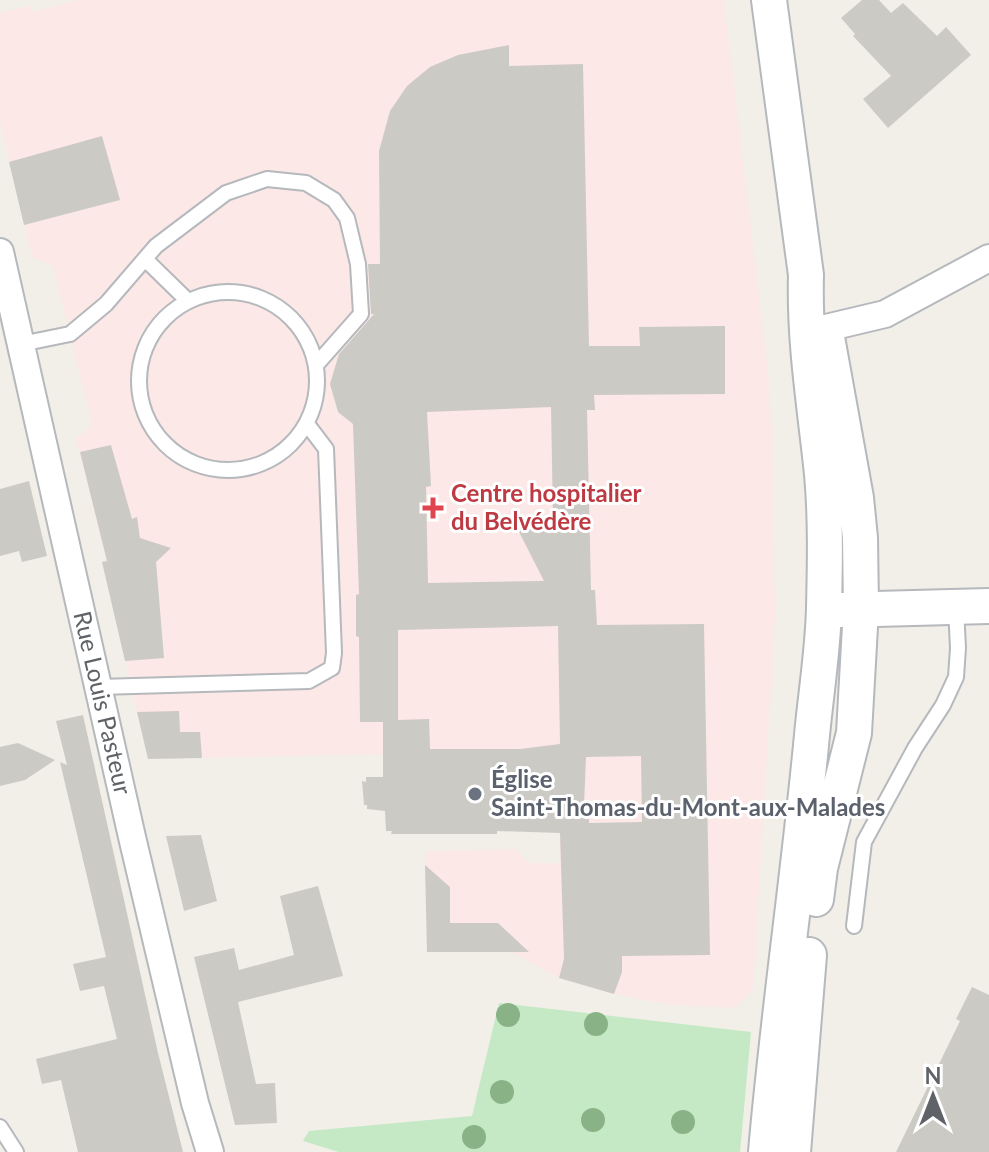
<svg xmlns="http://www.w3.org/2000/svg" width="989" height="1152" font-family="Lato,sans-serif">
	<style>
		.medical { fill: #fce8e6 }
		.green { fill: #c5e8c5 }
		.building { fill: #cccac5; fill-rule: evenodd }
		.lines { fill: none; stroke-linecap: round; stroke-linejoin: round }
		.service-casing { stroke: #b5b8bc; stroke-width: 18 }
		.minor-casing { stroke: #b5b8bc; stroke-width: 30 }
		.tertiary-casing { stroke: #b5b8bc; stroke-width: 38 }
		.service { stroke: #fff; stroke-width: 14 }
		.minor { stroke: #fff; stroke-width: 26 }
		.tertiary { stroke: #fff; stroke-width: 34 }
		.tree { fill: #89b387 }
		.health-dot { fill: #e0444e; stroke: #fff; stroke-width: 3 }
		.worship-dot { fill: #6b7280; stroke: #fff; stroke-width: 3 }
		.labels { text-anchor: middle; stroke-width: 6; stroke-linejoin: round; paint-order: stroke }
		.health-label { font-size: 24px; font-weight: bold; fill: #be3a42; stroke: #fff; text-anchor: start }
		.street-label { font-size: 24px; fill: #5f6368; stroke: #fff }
		.worship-label { font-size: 24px; font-weight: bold; fill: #5b616d; stroke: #fff; text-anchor: start }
	</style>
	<rect width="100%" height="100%" fill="#f1efe8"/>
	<!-- medical -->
	<path class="medical" d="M 77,0 L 724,0 L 769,380 L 773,472 L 775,618 L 753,990 L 735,1008 L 672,1005 L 614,994 L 559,978 L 511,952 L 427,952 L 425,851 L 516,849 L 529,863 L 560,863 L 559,829 L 587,809 L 586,806 L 582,805 L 585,772 L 524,753 L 480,749 L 432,749 L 383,754 L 148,759 L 102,562 L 106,560 L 76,439 L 92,425 L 53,266 L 32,257 L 0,121 L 0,13 L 30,6 L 33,12 Z"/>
	<!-- green -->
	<path class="green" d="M 499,1003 L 751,1032 L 740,1152 L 339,1152 L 303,1141 L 309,1131 L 472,1116 Z"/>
	<!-- building -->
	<path class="building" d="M 862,0 L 879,0 L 891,13 L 903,3 L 937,36 L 946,27 L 971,55 L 888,128 L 863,99 L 891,76 L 853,36 L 855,34 L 841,18 Z
		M 509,45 L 509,66 L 583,64 L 589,346 L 640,346 L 639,327 L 725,326 L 725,394 L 594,395 L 595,410 L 587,410 L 591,590 L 595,590 L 597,625 L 704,624 L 710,955 L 622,956 L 622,972 L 614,994 L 559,978 L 564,959 L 560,833 L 497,831 L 497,834 L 391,834 L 392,831 L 386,831 L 385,811 L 367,809 L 367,805 L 364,805 L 362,781 L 366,782 L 366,777 L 383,777 L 383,722 L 360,722 L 359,637 L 356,636 L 356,595 L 359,594 L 353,424 L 338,412 L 330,384 L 339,354 L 374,314 L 371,314 L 368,264 L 380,264 L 379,151 L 390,111 L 407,86 L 430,67 L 458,55 ZM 551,407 L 553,517 L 512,518 L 544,581 L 428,583 L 426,487 L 431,486 L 427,412 ZM 558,626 L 560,744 L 520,749 L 430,749 L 429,719 L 398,720 L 398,630 ZM 641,756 L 642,822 L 589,823 L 589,810 L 584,806 L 586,757 Z
		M 102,136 L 120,200 L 24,225 L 9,162 Z
		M 111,445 L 132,519 L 137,517 L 140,538 L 171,548 L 156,562 L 164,658 L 125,661 L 102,562 L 107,561 L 80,452 Z
		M 29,481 L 47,556 L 22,562 L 19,551 L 0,556 L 0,489 Z
		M 179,711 L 180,732 L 200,732 L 202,758 L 148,759 L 137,712 Z
		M 83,715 L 158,1053 L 183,1152 L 78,1152 L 61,1080 L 42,1084 L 36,1059 L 117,1039 L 104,986 L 80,991 L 73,964 L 106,957 L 60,762 L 67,765 L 56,721 Z
		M 18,743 L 55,760 L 25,780 L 0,786 L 0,747 Z
		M 201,835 L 217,901 L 184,911 L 166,836 Z
		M 425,865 L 450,887 L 450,923 L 498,923 L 529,952 L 427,952 Z
		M 318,886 L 343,976 L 238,1002 L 256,1084 L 275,1083 L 277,1123 L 235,1125 L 194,957 L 234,948 L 239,970 L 294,955 L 280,896 Z
		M 972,987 L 989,995 L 989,1152 L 896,1152 L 960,1021 L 956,1019 Z"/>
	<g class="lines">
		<!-- service casing -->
		<g class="service-casing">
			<path id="service" d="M 145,259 L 188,301
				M139 381a89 89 0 1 1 178 0a89 89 0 1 1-178 0Z
				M 21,344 L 70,334 L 106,304 L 156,246 L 226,193 L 267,179 L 306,183 L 334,200 L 347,218 L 358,264 L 361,314 L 316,365
				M 99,687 L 309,681 L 332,668 L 334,653 L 326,449 L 307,424
				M 854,926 L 864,842 L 915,748 L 943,705 L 956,677 L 958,648 L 956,608
				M 0,1127 L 16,1152"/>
		</g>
		<!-- minor casing -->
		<g class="minor-casing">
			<path id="minor" d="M 0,252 L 132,837 L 195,1103 L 210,1152
				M 826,328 L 885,314 L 989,258"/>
		</g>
		<!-- tertiary casing -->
		<g class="tertiary-casing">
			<path id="tertiary" d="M 838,610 L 989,606
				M 816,899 L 820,868 L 854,733 L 861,609 L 860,538 L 856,498 L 826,332
				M 766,1152 C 778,1013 799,874 812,735 C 816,693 823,650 824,608 C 825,564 826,518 822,474 C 815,407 804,342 806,275 L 769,0
				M 793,1152 L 809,955"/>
		</g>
		<!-- service -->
		<use href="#service" class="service"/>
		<!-- minor -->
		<use href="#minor" class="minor"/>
		<!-- tertiary -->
		<use href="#tertiary" class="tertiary"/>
	</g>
	<!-- trees -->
	<g class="tree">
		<circle cx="508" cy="1015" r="12"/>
		<circle cx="596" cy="1024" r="12"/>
		<circle cx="502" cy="1092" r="12"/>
		<circle cx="593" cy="1120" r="12"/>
		<circle cx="683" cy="1122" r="12"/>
		<circle cx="474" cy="1137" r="12"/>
	</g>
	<!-- markers -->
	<path class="health-dot" d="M429 496h8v8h8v8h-8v8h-8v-8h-8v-8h8z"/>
	<circle class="worship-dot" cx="475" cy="794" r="8"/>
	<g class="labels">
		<!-- health labels -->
		<g class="health-label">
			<text x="451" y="502">Centre hospitalier<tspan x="451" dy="28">du Belvédère</tspan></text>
		</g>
		<!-- street labels -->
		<g class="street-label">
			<text transform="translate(102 703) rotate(77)" y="8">Rue Louis Pasteur</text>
		</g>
		<!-- worship labels -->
		<g class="worship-label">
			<text x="491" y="788">Église<tspan x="491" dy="28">Saint-Thomas-du-Mont-aux-Malades</tspan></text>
		</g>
	</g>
	<!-- north arrow -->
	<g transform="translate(933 1096)" stroke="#ffffff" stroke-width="6" paint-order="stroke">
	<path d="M0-6L14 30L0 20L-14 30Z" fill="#5f6368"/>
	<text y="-12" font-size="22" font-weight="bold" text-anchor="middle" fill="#5f6368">N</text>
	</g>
</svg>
